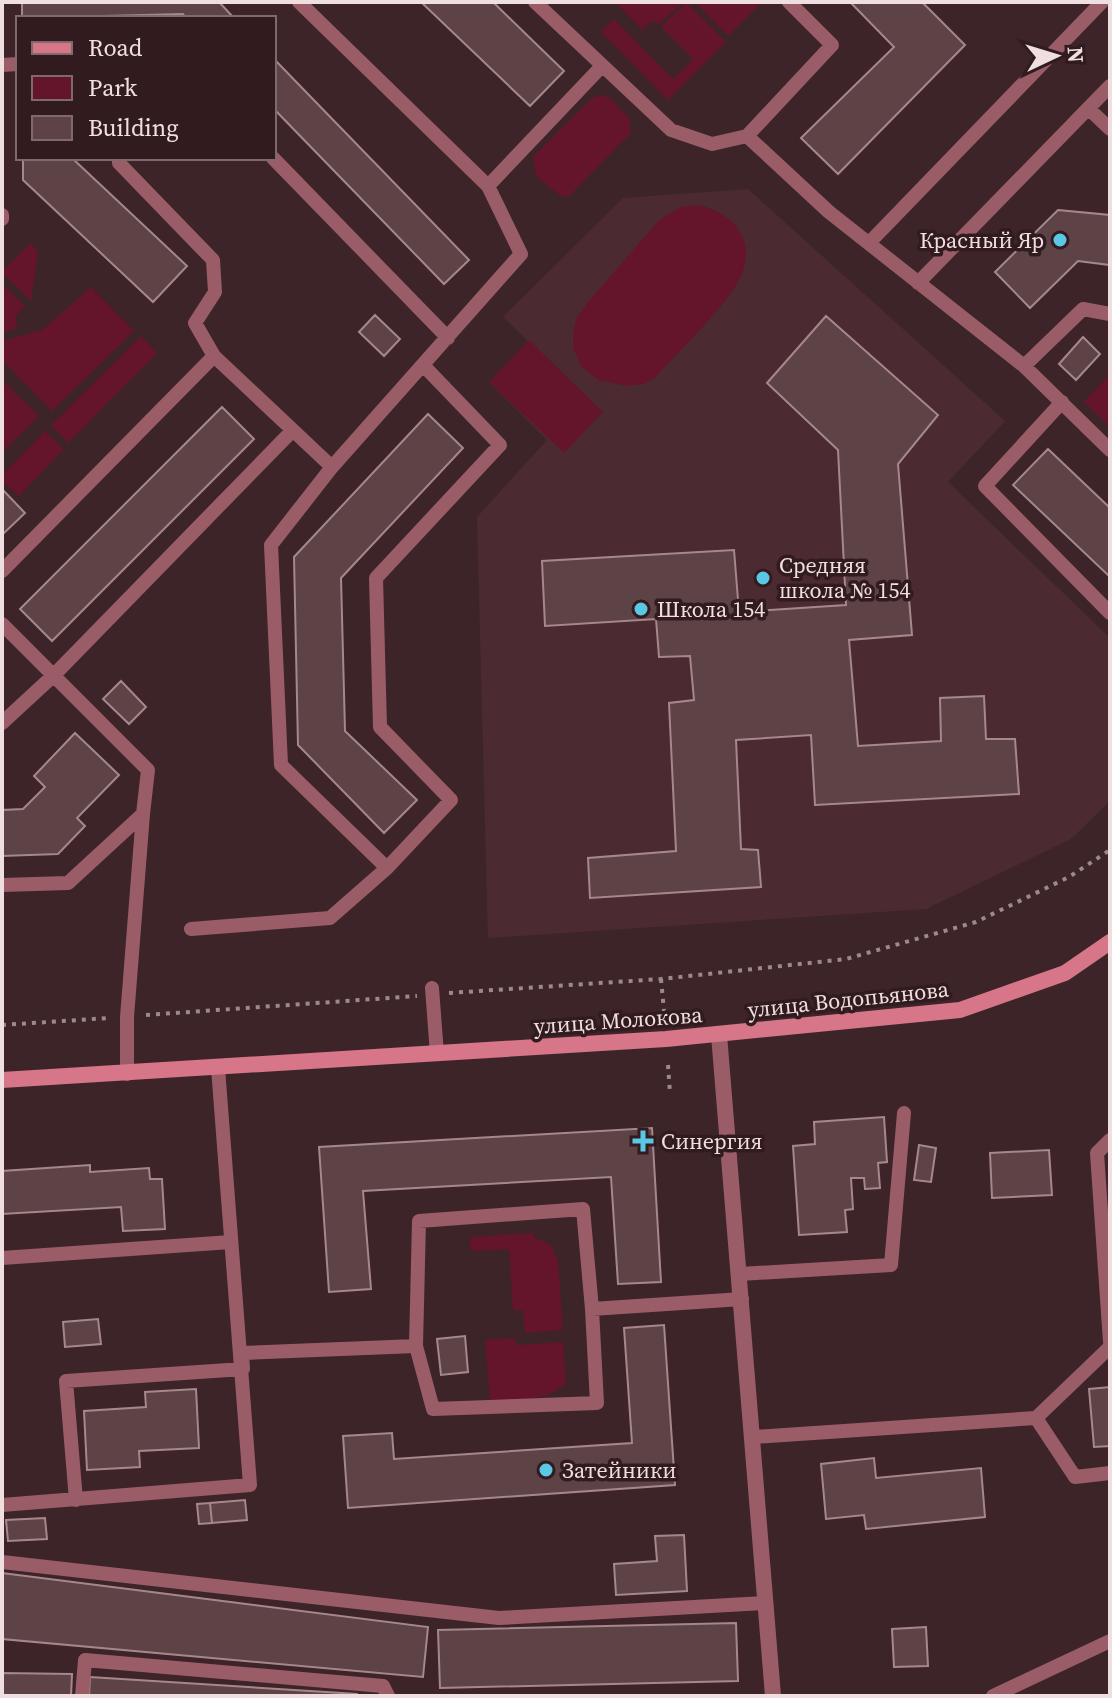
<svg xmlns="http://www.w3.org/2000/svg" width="1112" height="1698" font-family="'Source Serif 4',serif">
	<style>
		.built { fill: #4b2b31 }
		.green { fill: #64152c }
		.building { fill: #5d4246; stroke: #a6878c; stroke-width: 2 }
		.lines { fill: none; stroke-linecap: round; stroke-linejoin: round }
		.path { stroke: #9d898c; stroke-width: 4; stroke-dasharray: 4 6; stroke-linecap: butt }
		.lane { stroke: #9a5d68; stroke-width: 14 }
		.street { stroke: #9a5d68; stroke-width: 16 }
		.secondary { stroke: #d77689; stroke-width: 16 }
		.poi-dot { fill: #5ac8e5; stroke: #321b1f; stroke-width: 3 }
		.labels { text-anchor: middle; stroke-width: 7; stroke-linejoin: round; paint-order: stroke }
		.poi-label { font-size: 22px; fill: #f0dfe1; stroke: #321b1f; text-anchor: start }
		.street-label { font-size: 22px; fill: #f0dfe1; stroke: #321b1f }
	</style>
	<rect width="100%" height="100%" fill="#3d2429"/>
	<!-- built -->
	<path class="built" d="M 748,189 L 1005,421 L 948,482 L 1110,638 L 1110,801 L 1071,839 L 926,909 L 488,938 L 477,517 L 547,440 L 489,382 L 528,341 L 503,317 L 623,198 Z"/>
	<!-- green -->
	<path class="green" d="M 615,2 L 684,2 L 659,24 L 652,21 L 642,30 Z
		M 687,2 L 726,42 L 668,100 L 601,32 L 614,19 L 673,79 L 693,59 L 661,27 Z
		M 695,2 L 760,2 L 761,3 L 728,36 Z
		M 602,95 L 610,98 L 630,119 L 630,134 L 569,196 L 562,197 L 536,176 L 533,157 L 592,98 Z
		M 696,205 C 734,211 760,243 738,282 C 723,309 678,352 656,377 L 644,384 L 627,386 L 598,380 L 581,366 L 573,348 L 573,332 L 577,317 L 588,302 L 659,220 L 681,207 Z
		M 30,243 L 38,252 L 31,301 L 2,272 Z
		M 2,284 L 25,306 L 16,316 L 17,328 L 2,333 Z
		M 91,287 L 134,331 L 52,411 L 2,360 L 2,341 L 42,330 Z
		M 141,336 L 157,353 L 68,443 L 51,425 Z
		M 529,340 L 603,412 L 564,453 L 489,382 Z
		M 1110,374 L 1110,427 L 1084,402 Z
		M 2,380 L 39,416 L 2,452 Z
		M 45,431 L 64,449 L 19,496 L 5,484 L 2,486 L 2,475 Z
		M 533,1233 L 534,1237 L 551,1245 L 558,1260 L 563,1330 L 525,1333 L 523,1310 L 513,1310 L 509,1249 L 471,1251 L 470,1237 Z
		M 515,1338 L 516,1345 L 563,1342 L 566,1382 C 549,1403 515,1399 490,1400 L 485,1340 Z"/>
	<!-- building -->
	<path class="building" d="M 22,2 L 219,2 L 234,18 L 186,18 L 183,14 L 22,18 Z
		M 421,2 L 493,2 L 564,71 L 530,106 Z
		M 850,2 L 922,2 L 965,45 L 838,174 L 801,138 L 894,47 Z
		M 274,59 L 469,260 L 444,284 L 274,109 Z
		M 23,158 L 72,158 L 187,266 L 153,302 L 23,180 Z
		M 1058,210 L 1110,215 L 1110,265 L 1078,261 L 1030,308 L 995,272 Z
		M 375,315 L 400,339 L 384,356 L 359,332 Z
		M 826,316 L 938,415 L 898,464 L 912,635 L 849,640 L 858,746 L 941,741 L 940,698 L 984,696 L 986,739 L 1015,739 L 1019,794 L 815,805 L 811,735 L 736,740 L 741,849 L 758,850 L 761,887 L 590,898 L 588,858 L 676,851 L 669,703 L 694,700 L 690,656 L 659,657 L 656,619 L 545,626 L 542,561 L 734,550 L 739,612 L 846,605 L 838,450 L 767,383 Z
		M 1083,337 L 1100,354 L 1076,380 L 1059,364 Z
		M 222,407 L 254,439 L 52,641 L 20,609 Z
		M 428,414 L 463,448 L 341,578 L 345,731 L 417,800 L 384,833 L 298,745 L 294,557 Z
		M 1048,449 L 1110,508 L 1110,577 L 1013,485 Z
		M 2,489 L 25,513 L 2,535 Z
		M 121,681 L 146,707 L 129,724 L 103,699 Z
		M 75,733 L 119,775 L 77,818 L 85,826 L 58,854 L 2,856 L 2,810 L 23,809 L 45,787 L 34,776 Z
		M 884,1117 L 887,1162 L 878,1163 L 880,1188 L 865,1189 L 864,1178 L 851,1178 L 853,1209 L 845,1210 L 847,1232 L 799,1235 L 793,1146 L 815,1144 L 814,1122 Z
		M 652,1128 L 661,1282 L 618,1284 L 611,1177 L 363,1191 L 371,1289 L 329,1292 L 319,1147 Z
		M 919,1145 L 936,1148 L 931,1182 L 914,1180 Z
		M 1049,1150 L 1052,1195 L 992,1198 L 990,1153 Z
		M 90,1165 L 90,1172 L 149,1168 L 150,1179 L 162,1179 L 165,1229 L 123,1231 L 121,1207 L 2,1214 L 2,1171 Z
		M 98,1319 L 101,1344 L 65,1347 L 63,1322 Z
		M 664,1325 L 675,1485 L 348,1508 L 343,1436 L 392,1433 L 394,1459 L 632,1443 L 624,1328 Z
		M 465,1336 L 468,1372 L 441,1375 L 437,1339 Z
		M 1110,1387 L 1110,1446 L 1094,1447 L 1089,1389 Z
		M 196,1389 L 199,1448 L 139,1451 L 140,1467 L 87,1470 L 84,1411 L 146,1407 L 145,1392 Z
		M 874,1458 L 876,1478 L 981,1468 L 985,1517 L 866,1529 L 864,1515 L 826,1519 L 821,1464 Z
		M 245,1500 L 247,1520 L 212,1523 L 210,1503 Z
		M 210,1503 L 212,1523 L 199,1524 L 197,1504 Z
		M 45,1518 L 47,1539 L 8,1541 L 6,1520 Z
		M 684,1535 L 687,1591 L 616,1595 L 614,1564 L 657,1561 L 655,1536 Z
		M 2,1573 L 428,1627 L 423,1677 L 2,1639 Z
		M 736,1623 L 738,1681 L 440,1688 L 438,1630 Z
		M 926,1627 L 928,1666 L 894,1667 L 892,1629 Z
		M 2,1673 L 72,1674 L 71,1696 L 2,1695 Z
		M 90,1677 L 357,1694 L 357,1696 L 89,1696 Z"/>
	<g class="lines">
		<!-- path -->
		<path class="path" d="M 661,979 L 664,1011
			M 449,993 L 661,979 L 846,959 L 976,922 L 1069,877 L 1110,850
			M 146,1015 L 417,996
			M 2,1025 L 109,1018
			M 668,1065 L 670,1093"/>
		<!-- lane -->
		<path class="lane" d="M 299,2 L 488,186 L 521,254 L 332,467 L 271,545 L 281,765 L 387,868 L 451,800 L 380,727 L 376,578 L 500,445 L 423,365
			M 535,2 L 671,130 L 712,144 L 747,136 L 829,212 L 1024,366 L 1110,450
			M 2,65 L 18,64
			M 1089,109 L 1110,129
			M 747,136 L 832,45 L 789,2
			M 119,158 L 119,163 L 213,260 L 215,292 L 195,323 L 214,356 L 332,467
			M 273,158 L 448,338
			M 488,186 L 602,66
			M 2,215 L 2,219
			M 869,243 L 1102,2
			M 918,283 L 1110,86
			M 1024,366 L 1083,309 L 1110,314
			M 1062,402 L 985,486 L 1110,613
			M 2,571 L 214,356
			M 2,624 L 148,770 L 143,814 L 68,883 L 2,885
			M 2,723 L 54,675 L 292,431
			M 191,929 L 330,918 L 387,868
			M 432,988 L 437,1054
			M 127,1074 L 127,1017 L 143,814
			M 1110,1140 L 1097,1153 L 1110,1342
			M 2,1258 L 231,1242
			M 740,1274 L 891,1265 L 904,1113
			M 416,1346 L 419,1221 L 583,1209 L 592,1309 L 742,1299
			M 1110,1347 L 1036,1418 L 1075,1477 L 1110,1473
			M 753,1437 L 1036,1418
			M 76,1500 L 66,1381 L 243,1369 L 242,1353 L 416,1346 L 433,1409 L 597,1403 L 592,1309
			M 2,1505 L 250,1485 L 218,1068
			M 2,1562 L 499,1618 L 766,1603
			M 82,1696 L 85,1660 L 383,1686 L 388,1696
			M 993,1696 L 1110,1641"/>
		<!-- street -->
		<path class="street" d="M 719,1035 L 773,1696"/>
		<!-- secondary -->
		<path class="secondary" d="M 2,1080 L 666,1039 L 960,1010 L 1065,973 L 1110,942"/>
	</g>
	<!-- markers -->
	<g class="poi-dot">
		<circle cx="1060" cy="240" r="8"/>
		<circle cx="763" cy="578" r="8"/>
		<circle cx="641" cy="609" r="8"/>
		<path d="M639 1129h8v8h8v8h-8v8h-8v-8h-8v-8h8z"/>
		<circle cx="546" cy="1470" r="8"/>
	</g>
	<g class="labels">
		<!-- poi labels -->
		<g class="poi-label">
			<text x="1044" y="248" text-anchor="end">Красный Яр</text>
			<text x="779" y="573">Средняя<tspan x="779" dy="25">школа № 154</tspan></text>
			<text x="657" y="617">Школа 154</text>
			<text x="661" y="1149">Синергия</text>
			<text x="562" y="1478">Затейники</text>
		</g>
		<!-- street labels -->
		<g class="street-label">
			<text transform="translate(848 999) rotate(-6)" y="8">улица Водопьянова</text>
			<text transform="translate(618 1020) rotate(-4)" y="8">улица Молокова</text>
		</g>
	</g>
	<!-- border -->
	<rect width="1112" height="1698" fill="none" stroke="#f0dfe1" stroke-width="8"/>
	<!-- legend -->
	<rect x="16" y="16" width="260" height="144" fill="#321b1f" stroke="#7e696d" stroke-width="2"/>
	<rect x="32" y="42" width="40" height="12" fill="#d77689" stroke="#7e696d" stroke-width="2"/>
	<text x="88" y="56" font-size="24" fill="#f0dfe1">Road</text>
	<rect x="32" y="76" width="40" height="24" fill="#64152c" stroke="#7e696d" stroke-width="2"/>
	<text x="88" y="96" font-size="24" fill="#f0dfe1">Park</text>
	<rect x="32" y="116" width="40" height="24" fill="#5d4246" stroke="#7e696d" stroke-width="2"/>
	<text x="88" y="136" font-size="24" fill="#f0dfe1">Building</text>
	<!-- north arrow -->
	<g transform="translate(1056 56) rotate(86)" stroke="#321b1f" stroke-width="6" paint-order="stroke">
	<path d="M0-6L14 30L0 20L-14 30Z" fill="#f0dfe1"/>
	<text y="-12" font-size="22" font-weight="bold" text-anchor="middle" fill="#f0dfe1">N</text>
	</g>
</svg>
